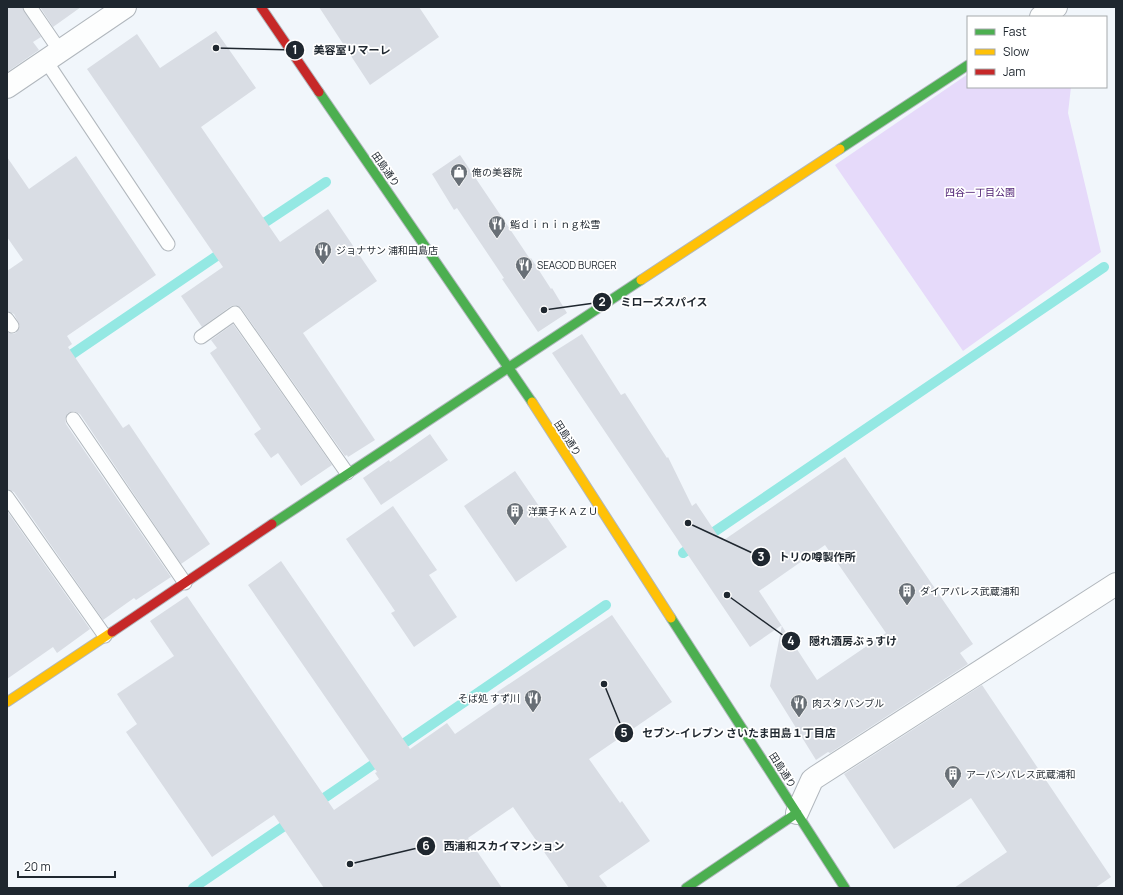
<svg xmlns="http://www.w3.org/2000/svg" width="1123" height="895" font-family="Manrope,'Noto Sans JP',sans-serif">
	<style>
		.green { fill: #e6dafa }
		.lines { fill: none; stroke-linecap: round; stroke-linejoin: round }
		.stream { stroke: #94e8e3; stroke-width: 10 }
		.building { fill: #d9dde4; fill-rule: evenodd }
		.lane-casing { stroke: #b1b7bd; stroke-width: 15 }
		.street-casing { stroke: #b1b7bd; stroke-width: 24 }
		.fast-casing { stroke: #b1b7bd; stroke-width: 11 }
		.slow-casing { stroke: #b1b7bd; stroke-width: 11 }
		.jam-casing { stroke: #b1b7bd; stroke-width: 11 }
		.lane { stroke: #fdfefe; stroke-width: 13 }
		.street { stroke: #fdfefe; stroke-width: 22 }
		.fast { stroke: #4caf50; stroke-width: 9 }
		.slow { stroke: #ffc107; stroke-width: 9 }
		.jam { stroke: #c62828; stroke-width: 9 }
		.labels { text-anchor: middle; stroke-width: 3.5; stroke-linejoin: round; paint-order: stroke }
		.street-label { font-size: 10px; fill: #1f272f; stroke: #fff }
		.poi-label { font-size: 10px; fill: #1f272f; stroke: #fff; text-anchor: start }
		.park-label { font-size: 10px; fill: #4f2174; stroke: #fff }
		.leader { fill: none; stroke: #1f272f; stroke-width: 1.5 }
		.callout-dot { fill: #1f272f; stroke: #fff; stroke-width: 1.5 }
		.mark-label { font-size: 12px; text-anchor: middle; font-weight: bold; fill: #fff }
		.callout-label { font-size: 11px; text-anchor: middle; font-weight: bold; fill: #1f272f; stroke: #fff; stroke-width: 3.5; stroke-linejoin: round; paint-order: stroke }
	</style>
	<rect width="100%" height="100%" fill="#f1f6fb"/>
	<!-- green -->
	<path class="green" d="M 968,74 L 968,87 L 1071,87 L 1068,113 L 1101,252 L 963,351 L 835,165 Z"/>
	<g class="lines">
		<!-- stream -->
		<path class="stream" d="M 255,229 L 326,182
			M 62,361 L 227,249
			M 683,553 L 1104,267
			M 314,805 L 606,605
			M 193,888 L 293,820"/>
	</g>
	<!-- building -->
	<path class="building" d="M 7,7 L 22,7 L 41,37 L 33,42 L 39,50 L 7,72 Z
		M 40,7 L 81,7 L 53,27 Z
		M 319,7 L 419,7 L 439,37 L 370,85 Z
		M 216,31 L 256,88 L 201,127 L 280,242 L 328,209 L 377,281 L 303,333 L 375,440 L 348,457 L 347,455 L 345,456 L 241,308 L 235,305 L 231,306 L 202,327 L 181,296 L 223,267 L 87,69 L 137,34 L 160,68 Z
		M 460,155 L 530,259 L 531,258 L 551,289 L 552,288 L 567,313 L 538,332 L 502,279 L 504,278 L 457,208 L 454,210 L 432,174 Z
		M 76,156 L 156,275 L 67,336 L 72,344 L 68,347 L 123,428 L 129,424 L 210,544 L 181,564 L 80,414 L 73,411 L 68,413 L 65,419 L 66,424 L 171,577 L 136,600 L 134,598 L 103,620 L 14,492 L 7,489 L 7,332 L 12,334 L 16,333 L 20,326 L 14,314 L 7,311 L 7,271 L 23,260 L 7,237 L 7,157 L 29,189 Z
		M 233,324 L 332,465 L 301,486 L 278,453 L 271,458 L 254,434 L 261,429 L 210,353 L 217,348 L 211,340 Z
		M 582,334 L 621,395 L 625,393 L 667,458 L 668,457 L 692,506 L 696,503 L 720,539 L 722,537 L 724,540 L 845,457 L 973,644 L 960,653 L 968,664 L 830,753 L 828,752 L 816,760 L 770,686 L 782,625 L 750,647 L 552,353 ZM 825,545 L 886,633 L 817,680 L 759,591 Z
		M 430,434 L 448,460 L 381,505 L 363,478 L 389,460 L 390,462 Z
		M 515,471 L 567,547 L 516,582 L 464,506 Z
		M 393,506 L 437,570 L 429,575 L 457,617 L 414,647 L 391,613 L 395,611 L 346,539 Z
		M 7,511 L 90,629 L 57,653 L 53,647 L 7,679 Z
		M 281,561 L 410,749 L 447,723 L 455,734 L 503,701 L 497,692 L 612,615 L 672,702 L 589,759 L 620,803 L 622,801 L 650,841 L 599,876 L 608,888 L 569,888 L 513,807 L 468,838 L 502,888 L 324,888 L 274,815 L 212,857 L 126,732 L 137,724 L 117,694 L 174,656 L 150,621 L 187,596 L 334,810 L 379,779 L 375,773 L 377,772 L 248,585 Z
		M 982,685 L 1111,877 L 1095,888 L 954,888 L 1007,852 L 971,798 L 894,849 L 844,774 Z"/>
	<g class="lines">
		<!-- lane casing -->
		<g class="lane-casing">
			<path id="lane" d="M 30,7 L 60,51
				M 46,61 L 168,244
				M 7,319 L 12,326
				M 201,337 L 235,313 L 347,473
				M 73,419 L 185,583
				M 7,497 L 105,636"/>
		</g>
		<!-- street casing -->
		<g class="street-casing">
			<path id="street" d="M 1041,17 L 1056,7
				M 7,87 L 125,7
				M 797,813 L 812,780 L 816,777 L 1116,584"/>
		</g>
		<!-- fast casing -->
		<g class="fast-casing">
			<path id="fast" d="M 319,92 L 532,402
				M 840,149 L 968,65
				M 272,524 L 641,280
				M 671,618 L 845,888
				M 686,888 L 797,813"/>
		</g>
		<!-- slow casing -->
		<g class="slow-casing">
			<path id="slow" d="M 641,280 L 840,149
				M 532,402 L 671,618
				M 7,702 L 112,632"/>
		</g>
		<!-- jam casing -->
		<g class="jam-casing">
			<path id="jam" d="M 261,7 L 319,92
				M 112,632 L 272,524"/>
		</g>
		<!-- lane -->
		<use href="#lane" class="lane"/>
		<!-- street -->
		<use href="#street" class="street"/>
		<!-- fast -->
		<use href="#fast" class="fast"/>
		<!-- slow -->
		<use href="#slow" class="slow"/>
		<!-- jam -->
		<use href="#jam" class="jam"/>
	</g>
	<!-- icons -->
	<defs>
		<g id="shop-pin" transform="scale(0.9)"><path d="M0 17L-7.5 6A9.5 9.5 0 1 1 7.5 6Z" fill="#686f76" stroke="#fff"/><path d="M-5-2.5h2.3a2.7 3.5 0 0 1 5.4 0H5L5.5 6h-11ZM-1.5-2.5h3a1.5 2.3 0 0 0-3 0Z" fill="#fff"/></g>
		<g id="restaurant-pin" transform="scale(0.9)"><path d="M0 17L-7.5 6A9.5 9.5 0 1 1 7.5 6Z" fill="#686f76" stroke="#fff"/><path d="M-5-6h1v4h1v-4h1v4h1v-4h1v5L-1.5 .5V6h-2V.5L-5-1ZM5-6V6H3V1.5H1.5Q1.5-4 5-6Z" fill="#fff"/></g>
		<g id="building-pin" transform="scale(0.9)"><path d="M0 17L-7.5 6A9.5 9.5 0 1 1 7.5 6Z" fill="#686f76" stroke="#fff"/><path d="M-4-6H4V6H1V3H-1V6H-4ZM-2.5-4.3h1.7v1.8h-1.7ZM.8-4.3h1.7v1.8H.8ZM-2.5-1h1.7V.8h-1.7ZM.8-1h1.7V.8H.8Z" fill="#fff"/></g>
	</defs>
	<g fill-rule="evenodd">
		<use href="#shop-pin" x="459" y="172"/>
		<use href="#restaurant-pin" x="497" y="224"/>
		<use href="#restaurant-pin" x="323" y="250"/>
		<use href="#restaurant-pin" x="524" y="265"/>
		<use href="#building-pin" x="515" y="511"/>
		<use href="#building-pin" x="907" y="591"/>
		<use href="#restaurant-pin" x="533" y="698"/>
		<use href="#restaurant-pin" x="799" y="703"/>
		<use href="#building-pin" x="953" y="774"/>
	</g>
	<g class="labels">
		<!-- street labels -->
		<g class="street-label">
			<text transform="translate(386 169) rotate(55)" y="4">田島通り</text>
			<text transform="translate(568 438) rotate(57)" y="4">田島通り</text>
			<text transform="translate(783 770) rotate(57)" y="4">田島通り</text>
		</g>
		<!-- poi labels -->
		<g class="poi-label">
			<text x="472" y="176">俺の美容院</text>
			<text x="510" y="228">鮨ｄｉｎｉｎｇ松雪</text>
			<text x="336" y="254">ジョナサン 浦和田島店</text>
			<text x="537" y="269">SEAGOD BURGER</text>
			<text x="528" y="515">洋菓子ＫＡＺＵ</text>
			<text x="920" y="595">ダイアパレス武蔵浦和</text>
			<text x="520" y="702" text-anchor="end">そば処 すず川</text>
			<text x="812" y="707">肉スタ バンブル</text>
			<text x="966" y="778">アーバンパレス武蔵浦和</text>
		</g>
		<!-- park labels -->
		<g class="park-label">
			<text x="980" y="196">四谷一丁目公園</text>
		</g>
	</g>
	<!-- callouts -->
	<path class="leader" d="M216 48L295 50M544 310L602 302M688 523L761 557M727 595L791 641M604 684L624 733M350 864L426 846"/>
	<g class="callout-dot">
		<circle cx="216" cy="48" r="4"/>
		<circle cx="544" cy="310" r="4"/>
		<circle cx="688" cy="523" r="4"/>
		<circle cx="727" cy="595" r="4"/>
		<circle cx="604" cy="684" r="4"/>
		<circle cx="350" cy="864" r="4"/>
		<circle cx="295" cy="50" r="10"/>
		<circle cx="602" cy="302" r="10"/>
		<circle cx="761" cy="557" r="10"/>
		<circle cx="791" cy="641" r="10"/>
		<circle cx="624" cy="733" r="10"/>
		<circle cx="426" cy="846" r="10"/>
	</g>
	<g class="mark-label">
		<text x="295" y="54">1</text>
		<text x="602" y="306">2</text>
		<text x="761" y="561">3</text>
		<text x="791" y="645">4</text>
		<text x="624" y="737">5</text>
		<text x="426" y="850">6</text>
	</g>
	<g class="callout-label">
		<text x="352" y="54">美容室リマーレ</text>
		<text x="664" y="306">ミローズスパイス</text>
		<text x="817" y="561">トリの噂製作所</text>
		<text x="853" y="645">隠れ酒房ぶぅすけ</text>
		<text x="739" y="737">セブン-イレブン さいたま田島１丁目店</text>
		<text x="504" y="850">西浦和スカイマンション</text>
	</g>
	<!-- border -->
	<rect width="1123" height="895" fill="none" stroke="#1f272f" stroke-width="16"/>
	<!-- legend -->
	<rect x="967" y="16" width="140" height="72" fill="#ffffff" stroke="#a5a9ac"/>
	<rect x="975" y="29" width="20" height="6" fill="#4caf50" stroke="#a5a9ac"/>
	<text x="1003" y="36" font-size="12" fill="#1f272f">Fast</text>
	<rect x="975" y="49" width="20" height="6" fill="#ffc107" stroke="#a5a9ac"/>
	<text x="1003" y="56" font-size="12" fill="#1f272f">Slow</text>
	<rect x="975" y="69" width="20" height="6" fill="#c62828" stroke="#a5a9ac"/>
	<text x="1003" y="76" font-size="12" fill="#1f272f">Jam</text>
	<!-- scale -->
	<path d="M18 871v6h97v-6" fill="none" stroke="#1f272f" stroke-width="2"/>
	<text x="24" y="871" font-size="12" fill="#1f272f" stroke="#ffffff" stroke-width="3" paint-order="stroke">20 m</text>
</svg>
